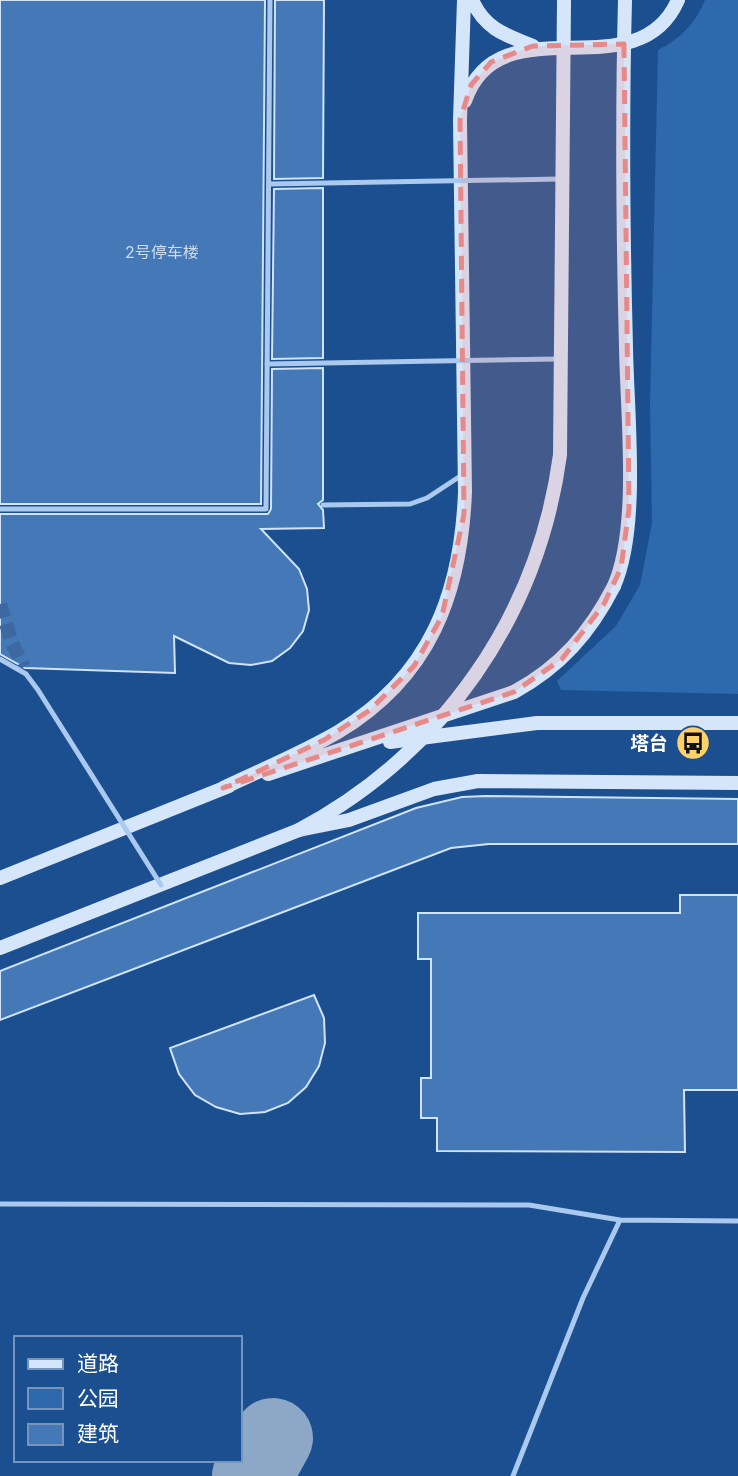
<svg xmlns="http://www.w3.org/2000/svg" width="738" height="1476" font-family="Inter,'Noto Sans SC',sans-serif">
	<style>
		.green { fill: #2e69ad }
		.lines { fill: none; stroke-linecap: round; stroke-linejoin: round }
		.taxiway { stroke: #8da7c7; stroke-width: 80 }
		.building { fill: #4478b7; stroke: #cfe3fa; stroke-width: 2 }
		.secondary-tunnel { stroke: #3d69a0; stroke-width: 14; stroke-dasharray: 14 7; stroke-linecap: butt }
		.lane { stroke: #a9c9ee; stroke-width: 5 }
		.secondary { stroke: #d6e6fa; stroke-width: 14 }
		.lane-bridge { stroke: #a9c9ee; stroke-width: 5 }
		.secondary-bridge { stroke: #d6e6fa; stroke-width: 14 }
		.marked { fill: #e88989; fill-opacity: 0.2; stroke: #e88989; stroke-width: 5; stroke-dasharray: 14 9; stroke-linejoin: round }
		.labels { text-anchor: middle; stroke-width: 6; stroke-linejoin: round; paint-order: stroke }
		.number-label { font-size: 16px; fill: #d0dded }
		.poi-label { font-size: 19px; font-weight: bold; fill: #fff; stroke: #1b4f8f; text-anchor: end }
	</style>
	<rect width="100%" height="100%" fill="#1b4f8f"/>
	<!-- green -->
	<path class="green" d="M 705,0 L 738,0 L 738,694 L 561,690 L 557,681 L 616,626 L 640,585 L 652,523 L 650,405 L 658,50 C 680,39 696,23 705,0 Z"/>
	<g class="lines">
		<!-- taxiway -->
		<path class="taxiway" d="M 252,1476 L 273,1438"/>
	</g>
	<!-- building -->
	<path class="building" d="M 0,0 L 265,0 L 261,504 L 0,504 Z
		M 275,0 L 324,0 L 323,178 L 274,179 Z
		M 323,188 L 323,358 L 272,359 L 274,189 Z
		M 323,368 L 323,500 L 318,504 L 323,510 L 324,528 L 261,529 L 299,569 L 307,589 L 309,610 L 303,631 L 290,648 L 272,661 L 251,665 L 229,663 L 174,636 L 175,673 L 25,668 L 0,654 L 0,514 L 268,514 L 271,509 L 272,369 Z
		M 485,796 L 738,799 L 738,844 L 489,844 L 451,848 L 0,1020 L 0,971 L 416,808 L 462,797 Z
		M 680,895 L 738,895 L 738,1090 L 684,1090 L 685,1152 L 437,1151 L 437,1118 L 421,1118 L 421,1078 L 431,1078 L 431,959 L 418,959 L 418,913 L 680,913 Z
		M 314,995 L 324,1018 L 325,1043 L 319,1066 L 306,1087 L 288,1103 L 265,1112 L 240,1114 L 216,1107 L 195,1095 L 179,1074 L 170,1048 Z"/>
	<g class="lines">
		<!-- secondary-tunnel -->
		<path class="secondary-tunnel" d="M 0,604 L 12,643 L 24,667"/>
		<!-- lane -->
		<path class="lane" d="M 323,505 L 410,504 L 427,498 L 462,475
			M 0,509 L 266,509 L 270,0
			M 0,1204 L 529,1205 L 620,1220
			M 513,1476 L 583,1298 L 620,1220 L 738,1221"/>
		<!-- secondary -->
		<path class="secondary" d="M 472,0 C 485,29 505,35 533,46
			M 465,101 C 499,0 637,94 678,0
			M 390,742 L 537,723 L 738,723
			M 268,774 L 514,692 C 560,667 590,633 614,586
			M 223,788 C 261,770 302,753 338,732 C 430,677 461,594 465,492 L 460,120 L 464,0
			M 0,878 L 229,786
			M 0,948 L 299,830 L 349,820 L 434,789 L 478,781 L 738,783"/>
		<!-- lane-bridge -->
		<path class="lane-bridge" d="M 269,184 L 560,179
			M 267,364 L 558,359
			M 0,659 L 26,674 L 38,690 L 161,885"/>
		<!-- secondary-bridge -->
		<path class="secondary-bridge" d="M 614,586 C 640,527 627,414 626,347 C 623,232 622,116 625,0
			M 299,830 C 443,753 538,617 560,455 L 564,0"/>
	</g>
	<!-- marked area -->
	<path class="marked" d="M 624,44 L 629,509 L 621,568 L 604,604 L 562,659 L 514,692 L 223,788 L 324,740 L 370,710 L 414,666 L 442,616 L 464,514 L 460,120 L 471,85 L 491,62 L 533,46 Z"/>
	<!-- icons -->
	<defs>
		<g id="bus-disc" transform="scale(1.75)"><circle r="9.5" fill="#ffd166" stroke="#1b4f8f"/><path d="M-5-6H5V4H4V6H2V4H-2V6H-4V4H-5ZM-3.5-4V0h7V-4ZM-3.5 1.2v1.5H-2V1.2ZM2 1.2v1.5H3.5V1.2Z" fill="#111"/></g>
	</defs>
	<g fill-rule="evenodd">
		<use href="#bus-disc" x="693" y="743"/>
	</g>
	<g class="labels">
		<!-- number labels -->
		<g class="number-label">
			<text x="162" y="258">2号停车楼</text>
		</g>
		<!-- poi labels -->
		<g class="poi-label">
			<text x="668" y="750">塔台</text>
		</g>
	</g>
	<!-- legend -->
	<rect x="14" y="1336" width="228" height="126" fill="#1b4f8f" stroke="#7695bc" stroke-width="2"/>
	<rect x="28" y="1359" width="35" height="10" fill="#d6e6fa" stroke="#7695bc" stroke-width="2"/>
	<text x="77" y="1371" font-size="21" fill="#ffffff">道路</text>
	<rect x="28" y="1388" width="35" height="21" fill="#2e69ad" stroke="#7695bc" stroke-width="2"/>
	<text x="77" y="1406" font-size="21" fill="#ffffff">公园</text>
	<rect x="28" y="1424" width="35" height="21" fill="#4478b7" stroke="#7695bc" stroke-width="2"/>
	<text x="77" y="1441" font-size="21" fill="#ffffff">建筑</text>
</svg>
